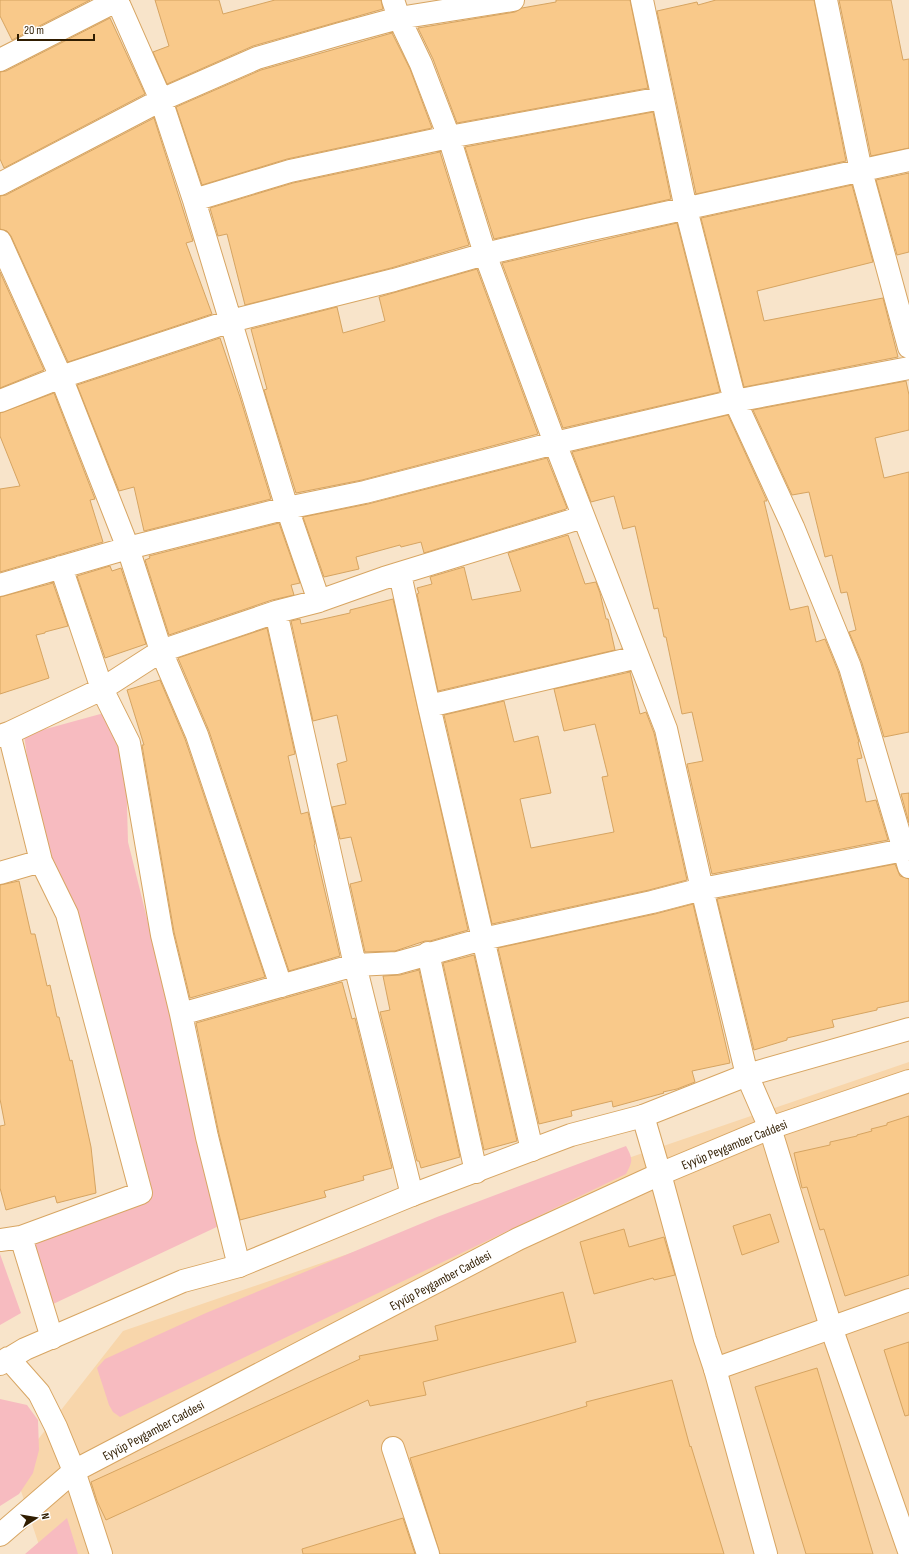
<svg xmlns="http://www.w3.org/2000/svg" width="909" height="1554" font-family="'Sofia Sans Condensed',sans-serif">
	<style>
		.built { fill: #f8d6ab }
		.green { fill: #f7bbc0 }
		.building { fill: #f9c98a; stroke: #d6a461 }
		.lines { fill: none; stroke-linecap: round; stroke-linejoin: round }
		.minor-casing { stroke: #d7a562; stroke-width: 24 }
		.tertiary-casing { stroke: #d7a562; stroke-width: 24 }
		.secondary-casing { stroke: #d7a562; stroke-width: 24 }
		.minor { stroke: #fff; stroke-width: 22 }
		.tertiary { stroke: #fff; stroke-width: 22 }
		.secondary { stroke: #fff; stroke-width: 22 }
		.labels { text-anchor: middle; stroke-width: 3; stroke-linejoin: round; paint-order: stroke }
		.street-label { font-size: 13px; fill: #301d01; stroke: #fff }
	</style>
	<rect width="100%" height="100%" fill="#f8e4ca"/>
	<!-- built -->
	<path class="built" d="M 909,1062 L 909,1554 L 42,1554 L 14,1470 L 123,1331 Z"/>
	<!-- green -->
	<path class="green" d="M 104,713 L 117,738 L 126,770 L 128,842 L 223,1224 L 51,1305 L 34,1241 L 153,1193 L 77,911 L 38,831 L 24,735 Z
		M 626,1146 C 633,1159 633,1161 626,1174 L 120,1417 L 113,1412 L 109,1405 L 97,1368 L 105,1359 L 206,1313 L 437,1217 Z
		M 0,1254 L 21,1313 L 0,1325 Z
		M 0,1399 L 27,1405 L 38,1420 L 39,1450 L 33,1473 L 19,1494 L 0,1506 Z
		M 67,1518 L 78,1554 L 25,1554 Z"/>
	<!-- building -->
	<path class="building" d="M 0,0 L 90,0 L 12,40 L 0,16 Z
		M 155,0 L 219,0 L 223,14 L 275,0 L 381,0 L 383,9 L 253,46 L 167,84 L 153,52 L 169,46 Z
		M 556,0 L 630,0 L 648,88 L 457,123 L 433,59 L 418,28 L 515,12 L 522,8 L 556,2 Z
		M 716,0 L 814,0 L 846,161 L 696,194 L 657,11 L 697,2 L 698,5 Z
		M 839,0 L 891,0 L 903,60 L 909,59 L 909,148 L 871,156 Z
		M 110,18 L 145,94 L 4,168 L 0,159 L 0,72 L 6,71 Z
		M 392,33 L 410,69 L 432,128 L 287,159 L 202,185 L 176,107 L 261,70 Z
		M 653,112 L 671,199 L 494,239 L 465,147 Z
		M 154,118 L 193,241 L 186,243 L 212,314 L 68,362 L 11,236 L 7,231 L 0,229 L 0,196 L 6,195 Z
		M 440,152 L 469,245 L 391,268 L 245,305 L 227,234 L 218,236 L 210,208 L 293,183 Z
		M 909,173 L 909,252 L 897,255 L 876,180 Z
		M 852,185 L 873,262 L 757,291 L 764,321 L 883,298 L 898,357 L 744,387 L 701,218 Z
		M 677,223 L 720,392 L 563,428 L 502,263 Z
		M 477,269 L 538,434 L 362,480 L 296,493 L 264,390 L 267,389 L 251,329 L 337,307 L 343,333 L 385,321 L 379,297 Z
		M 0,272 L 44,370 L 0,388 Z
		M 220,338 L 240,397 L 271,499 L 144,531 L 134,487 L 119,491 L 77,385 Z
		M 906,381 L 909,395 L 909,430 L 875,438 L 884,478 L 909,472 L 909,732 L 884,737 L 862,663 L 849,632 L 856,630 L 847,592 L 841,593 L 832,555 L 825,557 L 809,492 L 792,495 L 753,410 Z
		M 54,393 L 95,499 L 90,500 L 103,542 L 0,572 L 0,489 L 20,486 L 0,436 L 0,413 Z
		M 728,415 L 767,501 L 764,501 L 790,610 L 808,606 L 816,642 L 825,639 L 838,671 L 859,742 L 858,742 L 862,758 L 857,759 L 866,802 L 876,800 L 888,840 L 712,874 L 687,764 L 703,761 L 692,712 L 682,714 L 666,637 L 664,637 L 658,608 L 654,609 L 635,526 L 623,529 L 614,496 L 591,502 L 572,452 Z
		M 547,458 L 567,508 L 566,509 L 424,553 L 421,542 L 401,547 L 400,545 L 356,557 L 359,569 L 324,577 L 303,517 L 368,504 Z
		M 279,523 L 300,583 L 291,585 L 294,595 L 272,600 L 169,635 L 145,560 L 150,558 L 149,556 Z
		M 568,535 L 585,584 L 596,582 L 600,593 L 606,619 L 608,619 L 615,650 L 438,691 L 417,594 L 419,593 L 417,588 L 432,584 L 430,577 L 464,567 L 472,600 L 521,591 L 508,553 Z
		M 110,566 L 112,571 L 121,568 L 146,644 L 105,658 L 77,576 Z
		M 53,583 L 68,626 L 45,632 L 45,633 L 36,635 L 49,678 L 0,694 L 0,597 Z
		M 393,599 L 468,930 L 430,941 L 425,941 L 395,951 L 365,952 L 350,884 L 362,881 L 351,837 L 340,839 L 332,807 L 346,804 L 337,764 L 347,761 L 337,715 L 313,721 L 291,621 L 300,619 L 301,624 L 350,613 L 350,610 Z
		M 267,628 L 295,754 L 288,756 L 301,814 L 308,812 L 315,844 L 314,845 L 340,956 L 289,971 L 209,731 L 178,658 Z
		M 630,672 L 640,714 L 646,712 L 654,733 L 687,880 L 649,890 L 492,924 L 444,715 L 504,701 L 514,742 L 538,736 L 551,793 L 520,799 L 531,848 L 614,832 L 602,777 L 608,776 L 595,724 L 564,731 L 554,689 Z
		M 160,680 L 185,739 L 265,977 L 190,998 L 174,932 L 142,745 L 144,745 L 127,690 Z
		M 909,793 L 909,823 L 901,794 Z
		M 895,864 L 900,876 L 909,879 L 909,1001 L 877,1008 L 877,1010 L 832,1020 L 834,1027 L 787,1038 L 787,1040 L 754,1050 L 717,899 Z
		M 19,881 L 31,934 L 35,934 L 47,986 L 50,985 L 57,1017 L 59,1017 L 70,1061 L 72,1060 L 91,1147 L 96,1193 L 57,1203 L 55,1196 L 6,1210 L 0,1188 L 0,1126 L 5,1125 L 0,1099 L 0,885 Z
		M 693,904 L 730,1063 L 692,1071 L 695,1082 L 677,1089 L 663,1092 L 664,1093 L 613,1107 L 612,1101 L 571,1111 L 572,1116 L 539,1124 L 498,948 L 655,914 Z
		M 474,955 L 517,1141 L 484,1150 L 443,963 Z
		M 419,970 L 460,1157 L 421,1168 L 419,1161 L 417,1161 L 380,1012 L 390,1010 L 383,976 L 400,975 Z
		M 342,982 L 352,1019 L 355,1018 L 392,1168 L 363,1176 L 364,1180 L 324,1191 L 326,1197 L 240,1220 L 219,1134 L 196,1023 Z
		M 909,1116 L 909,1275 L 845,1296 L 824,1229 L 820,1230 L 807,1187 L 802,1188 L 794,1153 L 830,1145 L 830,1142 L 857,1136 L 857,1135 L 872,1131 L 871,1129 L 887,1125 L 887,1123 Z
		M 770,1214 L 779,1242 L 742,1255 L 733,1226 Z
		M 624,1229 L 629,1247 L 664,1237 L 675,1275 L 654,1280 L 653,1278 L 594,1294 L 580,1242 Z
		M 563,1292 L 576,1342 L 423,1382 L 426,1395 L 370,1406 L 368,1400 L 106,1520 L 97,1501 L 91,1482 L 360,1359 L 359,1356 L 438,1340 L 435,1326 Z
		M 909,1342 L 909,1415 L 905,1416 L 884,1350 Z
		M 817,1368 L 873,1554 L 806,1554 L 755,1387 Z
		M 672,1380 L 690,1447 L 691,1446 L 724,1554 L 440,1554 L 410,1458 L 587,1406 L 586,1402 Z
		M 403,1518 L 415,1554 L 303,1554 L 302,1549 Z"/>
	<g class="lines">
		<!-- minor casing -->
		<g class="minor-casing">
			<path id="minor" d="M 117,0 L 161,100 L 194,200 L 287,508 L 319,601
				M 393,0 L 399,18 L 421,64 L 449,137 L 485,254 L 555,443 L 666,729 L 702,889 L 747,1075
				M 642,0 L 686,209 L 735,401 L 793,527 L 850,667 L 909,867
				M 826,0 L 861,171 L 909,347
				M 0,60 L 118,0
				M 0,184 L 161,100 L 257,58 L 340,34 L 399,18 L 513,0
				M 194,200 L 290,171 L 449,137 L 662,98
				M 0,241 L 61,377 L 128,548 L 161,651 L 197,735 L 281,986
				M 0,401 L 61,377 L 231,321 L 394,280 L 485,254 L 587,230 L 909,160
				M 61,567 L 102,689 L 129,743 L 162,935 L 181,1014 L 207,1137 L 239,1266
				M 400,574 L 429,706 L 532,1150
				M 0,585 L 128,548 L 287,508 L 365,492 L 555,443 L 735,401 L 909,368
				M 276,612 L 355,965 L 412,1195
				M 429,706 L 638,657
				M 9,733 L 41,861 L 67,914 L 141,1193 L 21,1237
				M 0,736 L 9,733 L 102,689 L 161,651 L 276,612 L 319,601 L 384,578 L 583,517
				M 0,873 L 41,861
				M 428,953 L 476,1172
				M 181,1014 L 355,965 L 397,963 L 483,939 L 652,902 L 702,889 L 909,849
				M 0,1240 L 21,1237 L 52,1338
				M 715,1369 L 909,1300
				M 393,1448 L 428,1554"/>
		</g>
		<!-- tertiary casing -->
		<g class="tertiary-casing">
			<path id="tertiary" d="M 747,1075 L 770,1128 L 831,1327 L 909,1551
				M 643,1116 L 660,1174 L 705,1339 L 715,1369 L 766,1554"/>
		</g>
		<!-- secondary casing -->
		<g class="secondary-casing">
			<path id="secondary" d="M 8,1358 L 39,1393 L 56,1427 L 74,1471 L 101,1554
				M 0,1364 L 25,1349 L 183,1281 L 239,1266 L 412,1195 L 571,1135 L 643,1116 L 747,1075 L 909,1029
				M 0,1535 L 74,1471 L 518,1239 L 660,1174 L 770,1128 L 909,1081"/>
		</g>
		<!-- minor -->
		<use href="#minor" class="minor"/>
		<!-- tertiary -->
		<use href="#tertiary" class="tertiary"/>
		<!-- secondary -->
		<use href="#secondary" class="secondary"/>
	</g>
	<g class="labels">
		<!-- street labels -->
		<g class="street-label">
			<text transform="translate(734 1144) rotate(-22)" y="5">Eyyüp Peygamber Caddesi</text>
			<text transform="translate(440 1280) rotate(-28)" y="5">Eyyüp Peygamber Caddesi</text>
			<text transform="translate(153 1430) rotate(-28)" y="5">Eyyüp Peygamber Caddesi</text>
		</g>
	</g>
	<!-- north arrow -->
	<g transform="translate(36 1518) rotate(78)" stroke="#ffffff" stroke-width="3" paint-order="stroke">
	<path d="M0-3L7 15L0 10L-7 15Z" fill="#301d01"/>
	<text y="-6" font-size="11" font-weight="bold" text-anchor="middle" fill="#301d01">N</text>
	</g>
	<!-- scale -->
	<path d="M18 34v6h76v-6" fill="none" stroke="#301d01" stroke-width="2"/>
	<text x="24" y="34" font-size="12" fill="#301d01" stroke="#ffffff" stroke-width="3" paint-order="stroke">20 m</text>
</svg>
